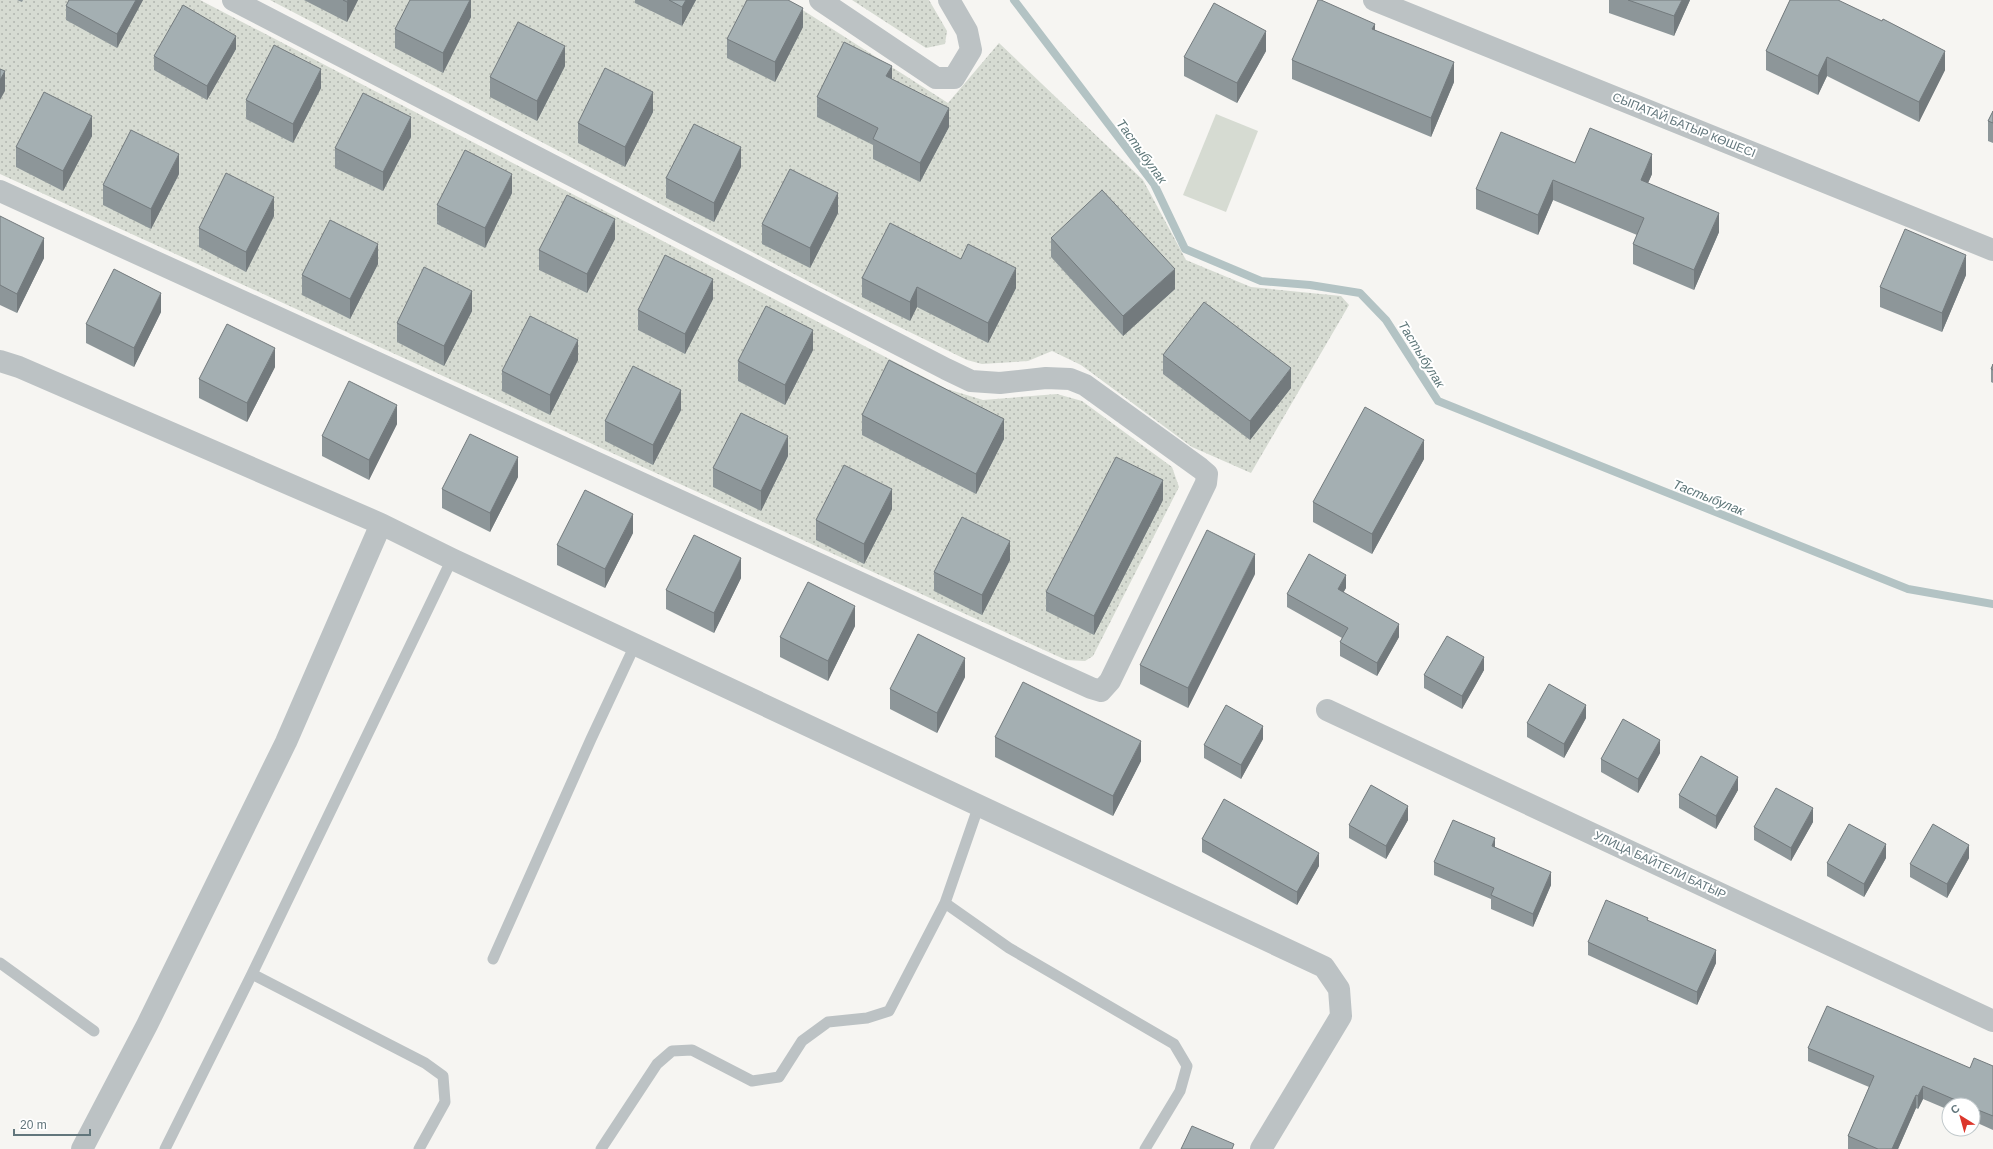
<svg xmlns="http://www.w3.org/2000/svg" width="1993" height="1149" font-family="Arial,sans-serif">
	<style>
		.grass { fill: url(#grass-dots) }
		.pitch { fill: #d6dbd2 }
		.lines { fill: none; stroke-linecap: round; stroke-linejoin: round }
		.stream { stroke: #b3c3c4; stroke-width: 8 }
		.lane { stroke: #bcc2c4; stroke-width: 11 }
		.street { stroke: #bcc2c4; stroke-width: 22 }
		.wall { fill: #8d9699 }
		.shaded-wall { fill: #737a7d }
		.building { fill: #a4afb2; stroke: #737a7d }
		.labels { text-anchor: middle; stroke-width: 4; stroke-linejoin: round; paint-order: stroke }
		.street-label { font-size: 12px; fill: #62767c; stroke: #fff }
		.water-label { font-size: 13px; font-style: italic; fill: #5d7678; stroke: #fff }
	</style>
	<defs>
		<pattern id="grass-dots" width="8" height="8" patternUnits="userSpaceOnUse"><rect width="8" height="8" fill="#d6dbd2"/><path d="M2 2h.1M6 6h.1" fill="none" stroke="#b1b6af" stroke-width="1.8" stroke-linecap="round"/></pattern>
	</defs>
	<rect width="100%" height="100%" fill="#f6f5f2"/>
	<!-- grass -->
	<path class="grass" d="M 0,0 L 200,0 L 947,389 L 983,400 L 1057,394 L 1082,401 L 1172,467 L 1179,487 L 1093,656 L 1085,661 L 1066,660 L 0,174 Z
		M 270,0 L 787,0 L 948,103 L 999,43 L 1143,180 L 1186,260 L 1251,287 L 1341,296 L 1349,305 L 1251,473 L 1192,447 L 1081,365 L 1052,351 L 1028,361 L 982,364 L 967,360 L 842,299 Z
		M 852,0 L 929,0 L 947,31 L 945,44 L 926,48 Z"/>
	<!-- pitch -->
	<path class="pitch" d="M 1216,114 L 1258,131 L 1226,212 L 1183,195 Z"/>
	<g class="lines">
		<!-- stream -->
		<path class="stream" d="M 1014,0 L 1154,184 L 1185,249 L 1261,281 L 1310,285 L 1360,293 L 1386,320 L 1438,401 L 1908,589 L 1993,604"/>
		<!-- lane -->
		<path class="lane" d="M 945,903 L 1009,948 L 1174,1044 L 1187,1066 L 1180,1091 L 1145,1149
			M 493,959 L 591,739 L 635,645
			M 0,963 L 94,1031
			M 252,974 L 425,1063 L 443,1076 L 445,1102 L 419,1149
			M 165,1149 L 252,974 L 452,559
			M 601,1149 L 657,1064 L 672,1051 L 692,1050 L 752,1081 L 779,1077 L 802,1041 L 828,1022 L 867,1018 L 889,1011 L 945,903 L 979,805"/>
		<!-- street -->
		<path class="street" d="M 820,0 L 936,78 L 954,78 L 971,50 L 967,31 L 949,0
			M 1374,0 L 1993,250
			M 0,191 L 1091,688 L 1101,691 L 1110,681 L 1206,483 L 1207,474 L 1200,468 L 1085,385 L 1070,379 L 1046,378 L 1000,383 L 971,381 L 946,369 L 233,0
			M 0,361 L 19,367 L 381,524 L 452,559 L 1324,967 L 1339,989 L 1341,1016 L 1261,1149
			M 1327,710 L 1993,1021
			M 82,1149 L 147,1025 L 286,742 L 381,524"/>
	</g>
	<!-- wall -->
	<path class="wall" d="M 17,0 L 23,0 L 22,2 Z
		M 69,0 L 143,0 L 117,48 L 66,20 L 66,6 Z
		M 304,0 L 358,0 L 347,22 Z
		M 471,0 L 471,17 L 443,73 L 395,48 L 395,29 Z
		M 635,0 L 696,0 L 682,26 L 635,3 Z
		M 1609,0 L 1690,0 L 1674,36 L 1609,13 Z
		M 1790,0 L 1945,70 L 1919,122 L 1827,76 L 1818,95 L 1766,70 L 1766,51 Z
		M 803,27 L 775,82 L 727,58 L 727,39 Z
		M 1375,30 L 1454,82 L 1431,137 L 1292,79 L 1292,60 Z
		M 236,49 L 207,100 L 154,70 L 154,56 Z
		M 1266,51 L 1237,103 L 1184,76 L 1184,57 Z
		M 565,66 L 537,121 L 490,97 L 490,77 Z
		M 892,79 L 949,127 L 920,182 L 873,159 L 873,145 L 817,117 L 817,97 Z
		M 321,88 L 293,143 L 246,119 L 246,100 Z
		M 1993,111 L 1993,143 L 1988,141 L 1988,121 Z
		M 653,112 L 625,167 L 578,143 L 578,123 Z
		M 92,136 L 63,191 L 16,167 L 16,147 Z
		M 411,137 L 383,191 L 335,168 L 335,148 Z
		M 1575,163 L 1652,174 L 1648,183 L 1719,232 L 1694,290 L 1633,264 L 1633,244 L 1637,235 L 1553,200 L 1538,235 L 1476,209 L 1476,189 Z
		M 741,167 L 714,222 L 666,198 L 666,178 Z
		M 179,174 L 151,229 L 103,205 L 103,185 Z
		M 512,193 L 485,248 L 437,224 L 437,205 Z
		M 838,213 L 810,268 L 762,244 L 762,224 Z
		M 0,216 L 44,258 L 17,313 L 0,305 Z
		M 274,216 L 246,272 L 199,247 L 199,228 Z
		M 1051,238 L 1175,289 L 1123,336 L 1051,257 Z
		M 615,239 L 587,293 L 539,270 L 539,250 Z
		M 378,264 L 350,319 L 302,295 L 302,275 Z
		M 1966,275 L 1942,332 L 1880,307 L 1880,287 Z
		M 862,278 L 1016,288 L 988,343 L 917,307 L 910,321 L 862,297 Z
		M 713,299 L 685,354 L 638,330 L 638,310 Z
		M 472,311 L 444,366 L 397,342 L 397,323 Z
		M 161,312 L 134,367 L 86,343 L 86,324 Z
		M 813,350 L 785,405 L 738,381 L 738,361 Z
		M 1163,355 L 1291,388 L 1250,440 L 1163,374 Z
		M 578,360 L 550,415 L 502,391 L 502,371 Z
		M 1993,364 L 1993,383 L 1991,382 L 1991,369 Z
		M 275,367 L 247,422 L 199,398 L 199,379 Z
		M 681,410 L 653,465 L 605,441 L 605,421 Z
		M 862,415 L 1004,439 L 976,494 L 862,435 Z
		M 397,424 L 369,480 L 322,456 L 322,436 Z
		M 788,456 L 761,511 L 713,487 L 713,468 Z
		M 1424,459 L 1372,554 L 1313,522 L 1313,502 Z
		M 518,477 L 490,532 L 442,508 L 442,489 Z
		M 1163,500 L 1094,635 L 1046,611 L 1046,592 Z
		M 892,509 L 864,564 L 816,540 L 816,520 Z
		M 633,533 L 605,588 L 557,565 L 557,545 Z
		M 1010,560 L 982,615 L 934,591 L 934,572 Z
		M 1255,574 L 1188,708 L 1140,684 L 1140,665 Z
		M 741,578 L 714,633 L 666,609 L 666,590 Z
		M 1346,588 L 1343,592 L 1399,637 L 1377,676 L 1340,656 L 1340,642 L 1342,638 L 1287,607 L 1287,594 Z
		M 855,626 L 828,681 L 780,657 L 780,637 Z
		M 1484,670 L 1462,709 L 1424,688 L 1424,675 Z
		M 965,677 L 937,733 L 890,709 L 890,689 Z
		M 1586,718 L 1564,758 L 1527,737 L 1527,723 Z
		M 995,737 L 1141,761 L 1113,816 L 995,757 Z
		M 1263,739 L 1241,779 L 1204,758 L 1204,745 Z
		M 1660,753 L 1638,793 L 1601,772 L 1601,759 Z
		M 1738,790 L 1716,829 L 1679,808 L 1679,795 Z
		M 1408,820 L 1386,859 L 1349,838 L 1349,825 Z
		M 1813,822 L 1791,861 L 1754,840 L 1754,827 Z
		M 1202,839 L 1319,866 L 1297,905 L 1202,852 Z
		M 1495,847 L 1551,885 L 1533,927 L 1491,909 L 1491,899 L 1434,875 L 1434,862 Z
		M 1886,858 L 1864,897 L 1827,876 L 1827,863 Z
		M 1969,858 L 1947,898 L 1910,877 L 1910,864 Z
		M 1648,921 L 1716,963 L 1697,1005 L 1588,955 L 1588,942 Z
		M 1808,1048 L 1970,1068 L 1993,1066 L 1993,1130 L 1973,1121 L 1973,1105 L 1949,1105 L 1949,1110 L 1923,1099 L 1918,1109 L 1916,1108 L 1898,1149 L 1848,1149 L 1848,1136 L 1869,1087 L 1808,1061 Z"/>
	<!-- shaded-wall -->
	<path class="shaded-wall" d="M 136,0 L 143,0 L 117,48 L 117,34 Z
		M 348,0 L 358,0 L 347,22 L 347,2 Z
		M 470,0 L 471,0 L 471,17 L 443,73 L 443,53 Z
		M 686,0 L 696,0 L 682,26 L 682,7 Z
		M 1682,0 L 1690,0 L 1674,36 L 1674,16 Z
		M 803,8 L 803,27 L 775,82 L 775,62 Z
		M 1375,24 L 1375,43 L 1372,29 Z
		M 1266,31 L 1266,51 L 1237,103 L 1237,83 Z
		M 236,36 L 236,49 L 207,100 L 207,86 Z
		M 565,46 L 565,66 L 537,121 L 537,101 Z
		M 1945,51 L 1945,70 L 1919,122 L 1919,102 Z
		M 1827,57 L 1827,76 L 1818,95 L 1818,76 Z
		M 1454,62 L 1454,82 L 1431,137 L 1431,118 Z
		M 892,66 L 892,85 L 886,76 Z
		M 321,69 L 321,88 L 293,143 L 293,124 Z
		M 5,71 L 5,91 L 0,100 L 0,80 Z
		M 653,92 L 653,112 L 625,167 L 625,147 Z
		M 949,108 L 949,127 L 920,182 L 920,163 Z
		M 92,116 L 92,136 L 63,191 L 63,171 Z
		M 411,117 L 411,137 L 383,191 L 383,172 Z
		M 741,147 L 741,167 L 714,222 L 714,203 Z
		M 179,154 L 179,174 L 151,229 L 151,209 Z
		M 1652,154 L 1652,174 L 1641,199 L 1641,180 Z
		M 512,174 L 512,193 L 485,248 L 485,228 Z
		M 1553,180 L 1553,200 L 1538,235 L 1538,215 Z
		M 838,193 L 838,213 L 810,268 L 810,248 Z
		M 274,197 L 274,216 L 246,272 L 246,252 Z
		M 1719,213 L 1719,232 L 1694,290 L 1694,270 Z
		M 615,219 L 615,239 L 587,293 L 587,274 Z
		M 44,238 L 44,258 L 17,313 L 17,294 Z
		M 378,244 L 378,264 L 350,319 L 350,299 Z
		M 1966,255 L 1966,275 L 1942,332 L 1942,313 Z
		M 1016,268 L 1016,288 L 988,343 L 988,323 Z
		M 1175,269 L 1175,289 L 1123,336 L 1123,316 Z
		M 713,279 L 713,299 L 685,354 L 685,334 Z
		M 917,287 L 917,307 L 910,321 L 910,302 Z
		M 472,291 L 472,311 L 444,366 L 444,346 Z
		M 161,293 L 161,312 L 134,367 L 134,348 Z
		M 813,330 L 813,350 L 785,405 L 785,385 Z
		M 578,340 L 578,360 L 550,415 L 550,395 Z
		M 275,348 L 275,367 L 247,422 L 247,403 Z
		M 1291,368 L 1291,388 L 1250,440 L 1250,421 Z
		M 681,390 L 681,410 L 653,465 L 653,445 Z
		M 397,405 L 397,424 L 369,480 L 369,460 Z
		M 1004,419 L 1004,439 L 976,494 L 976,474 Z
		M 788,436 L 788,456 L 761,511 L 761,491 Z
		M 1424,440 L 1424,459 L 1372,554 L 1372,534 Z
		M 518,457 L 518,477 L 490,532 L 490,513 Z
		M 1163,480 L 1163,500 L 1094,635 L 1094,616 Z
		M 892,489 L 892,509 L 864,564 L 864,544 Z
		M 633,514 L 633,533 L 605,588 L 605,569 Z
		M 1010,541 L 1010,560 L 982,615 L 982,595 Z
		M 1255,554 L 1255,574 L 1188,708 L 1188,688 Z
		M 741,558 L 741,578 L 714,633 L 714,613 Z
		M 1346,575 L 1346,588 L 1338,602 L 1338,589 Z
		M 855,606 L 855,626 L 828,681 L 828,661 Z
		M 1399,624 L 1399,637 L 1377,676 L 1377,663 Z
		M 1484,657 L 1484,670 L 1462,709 L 1462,696 Z
		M 965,658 L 965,677 L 937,733 L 937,713 Z
		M 1586,705 L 1586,718 L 1564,758 L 1564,744 Z
		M 1263,726 L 1263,739 L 1241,779 L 1241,765 Z
		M 1660,740 L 1660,753 L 1638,793 L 1638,779 Z
		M 1141,741 L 1141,761 L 1113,816 L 1113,796 Z
		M 1738,777 L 1738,790 L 1716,829 L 1716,816 Z
		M 1408,806 L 1408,820 L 1386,859 L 1386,846 Z
		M 1813,808 L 1813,822 L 1791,861 L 1791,848 Z
		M 1495,838 L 1495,851 L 1492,846 Z
		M 1886,844 L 1886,858 L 1864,897 L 1864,884 Z
		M 1969,845 L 1969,858 L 1947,898 L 1947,884 Z
		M 1319,853 L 1319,866 L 1297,905 L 1297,892 Z
		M 1551,872 L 1551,885 L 1533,927 L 1533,914 Z
		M 1716,950 L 1716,963 L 1697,1005 L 1697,992 Z
		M 1923,1086 L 1923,1099 L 1918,1109 L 1918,1096 Z
		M 1916,1095 L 1916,1108 L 1898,1149 L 1892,1149 Z"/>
	<!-- building -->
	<path class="building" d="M 69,0 L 136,0 L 117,34 L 66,6 Z
		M 343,0 L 348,0 L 347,2 Z
		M 410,0 L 470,0 L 443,53 L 395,29 Z
		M 669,0 L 686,0 L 682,7 Z
		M 747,0 L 788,0 L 803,8 L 775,62 L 727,39 Z
		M 1318,0 L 1321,0 L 1375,24 L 1372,29 L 1454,62 L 1431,118 L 1292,60 Z
		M 1628,0 L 1682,0 L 1674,16 Z
		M 1790,0 L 1838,0 L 1882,21 L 1883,19 L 1945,51 L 1919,102 L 1827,57 L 1818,76 L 1766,51 Z
		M 1214,3 L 1266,31 L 1237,83 L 1184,57 Z
		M 183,5 L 236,36 L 207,86 L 154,56 Z
		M 518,22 L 565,46 L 537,101 L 490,77 Z
		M 844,42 L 892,66 L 886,76 L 949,108 L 920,163 L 873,139 L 878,128 L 817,97 Z
		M 274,45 L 321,69 L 293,124 L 246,100 Z
		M 605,68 L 653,92 L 625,147 L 578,123 Z
		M 0,69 L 5,71 L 0,80 Z
		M 44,92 L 92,116 L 63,171 L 16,147 Z
		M 363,93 L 411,117 L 383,172 L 335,148 Z
		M 1993,111 L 1993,123 L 1988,121 Z
		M 694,124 L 741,147 L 714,203 L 666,178 Z
		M 1590,128 L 1652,154 L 1641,180 L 1719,213 L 1694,270 L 1633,244 L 1644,218 L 1553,180 L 1538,215 L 1476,189 L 1501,132 L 1575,163 Z
		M 131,130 L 179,154 L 151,209 L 103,185 Z
		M 465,150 L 512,174 L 485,228 L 437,205 Z
		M 790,169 L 838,193 L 810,248 L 762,224 Z
		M 226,173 L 274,197 L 246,252 L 199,228 Z
		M 1102,190 L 1175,269 L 1123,316 L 1051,238 Z
		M 567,195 L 615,219 L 587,274 L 539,250 Z
		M 0,216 L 44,238 L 17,294 L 0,285 Z
		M 330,220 L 378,244 L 350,299 L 302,275 Z
		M 890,223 L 961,259 L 968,244 L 1016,268 L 988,323 L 917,287 L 910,302 L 862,278 Z
		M 1905,229 L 1966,255 L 1942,313 L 1880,287 Z
		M 665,255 L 713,279 L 685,334 L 638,310 Z
		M 424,267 L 472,291 L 444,346 L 397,323 Z
		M 114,269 L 161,293 L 134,348 L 86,324 Z
		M 1204,302 L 1291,368 L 1250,421 L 1163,355 Z
		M 766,306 L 813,330 L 785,385 L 738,361 Z
		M 530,316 L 578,340 L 550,395 L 502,371 Z
		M 227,324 L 275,348 L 247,403 L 199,379 Z
		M 889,360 L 1004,419 L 976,474 L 862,415 Z
		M 1993,364 L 1993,370 L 1991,369 Z
		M 633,366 L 681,390 L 653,445 L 605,421 Z
		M 349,381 L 397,405 L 369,460 L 322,436 Z
		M 1365,407 L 1424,440 L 1372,534 L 1313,502 Z
		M 741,413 L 788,436 L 761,491 L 713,468 Z
		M 470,434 L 518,457 L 490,513 L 442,489 Z
		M 1116,457 L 1163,480 L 1094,616 L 1046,592 Z
		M 844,465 L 892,489 L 864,544 L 816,520 Z
		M 585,490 L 633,514 L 605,569 L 557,545 Z
		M 962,517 L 1010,541 L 982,595 L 934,572 Z
		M 1207,530 L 1255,554 L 1188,688 L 1140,665 Z
		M 694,535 L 741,558 L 714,613 L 666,590 Z
		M 1309,554 L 1346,575 L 1338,589 L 1399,624 L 1377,663 L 1340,642 L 1348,628 L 1287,594 Z
		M 808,582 L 855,606 L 828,661 L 780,637 Z
		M 918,634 L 965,658 L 937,713 L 890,689 Z
		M 1447,636 L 1484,657 L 1462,696 L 1424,675 Z
		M 1023,682 L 1141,741 L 1113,796 L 995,737 Z
		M 1549,684 L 1586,705 L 1564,744 L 1527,723 Z
		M 1226,705 L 1263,726 L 1241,765 L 1204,745 Z
		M 1623,719 L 1660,740 L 1638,779 L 1601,759 Z
		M 1701,756 L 1738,777 L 1716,816 L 1679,795 Z
		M 1371,785 L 1408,806 L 1386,846 L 1349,825 Z
		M 1776,788 L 1813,808 L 1791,848 L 1754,827 Z
		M 1224,799 L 1319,853 L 1297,892 L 1202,839 Z
		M 1453,820 L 1495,838 L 1492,846 L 1551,872 L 1533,914 L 1491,895 L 1494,888 L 1434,862 Z
		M 1849,824 L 1886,844 L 1864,884 L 1827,863 Z
		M 1933,824 L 1969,845 L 1947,884 L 1910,864 Z
		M 1606,900 L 1648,918 L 1647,920 L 1716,950 L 1697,992 L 1588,942 Z
		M 1827,1006 L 1970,1068 L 1974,1058 L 1993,1066 L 1993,1116 L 1973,1108 L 1973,1105 L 1967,1105 L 1923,1086 L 1918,1096 L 1916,1095 L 1892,1149 L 1878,1149 L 1848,1136 L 1874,1076 L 1808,1048 Z
		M 1192,1126 L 1234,1144 L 1232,1149 L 1181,1149 Z"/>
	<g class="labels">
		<!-- street labels -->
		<g class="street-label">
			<text transform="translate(1684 125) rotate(22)" y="4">СЫПАТАЙ БАТЫР КӨШЕСІ</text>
			<text transform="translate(1660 865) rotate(25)" y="4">УЛИЦА БАЙТЕЛИ БАТЫР</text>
		</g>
		<!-- water labels -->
		<g class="water-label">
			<text transform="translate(1142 151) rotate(54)" y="5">Тастыбулак</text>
			<text transform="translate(1422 354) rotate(58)" y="5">Тастыбулак</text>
			<text transform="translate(1709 497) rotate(22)" y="5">Тастыбулак</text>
		</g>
	</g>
	<!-- north arrow -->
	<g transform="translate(1961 1117) rotate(323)"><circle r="19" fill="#ffffff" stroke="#c0c8cb"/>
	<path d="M0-3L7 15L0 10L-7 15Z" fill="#dc372c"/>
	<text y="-6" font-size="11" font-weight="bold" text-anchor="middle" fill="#62767c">С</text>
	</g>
	<!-- scale -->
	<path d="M14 1129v6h76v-6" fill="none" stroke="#62767c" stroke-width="2"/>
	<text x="20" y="1129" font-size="12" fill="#62767c" stroke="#ffffff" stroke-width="3" paint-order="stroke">20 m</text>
</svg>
